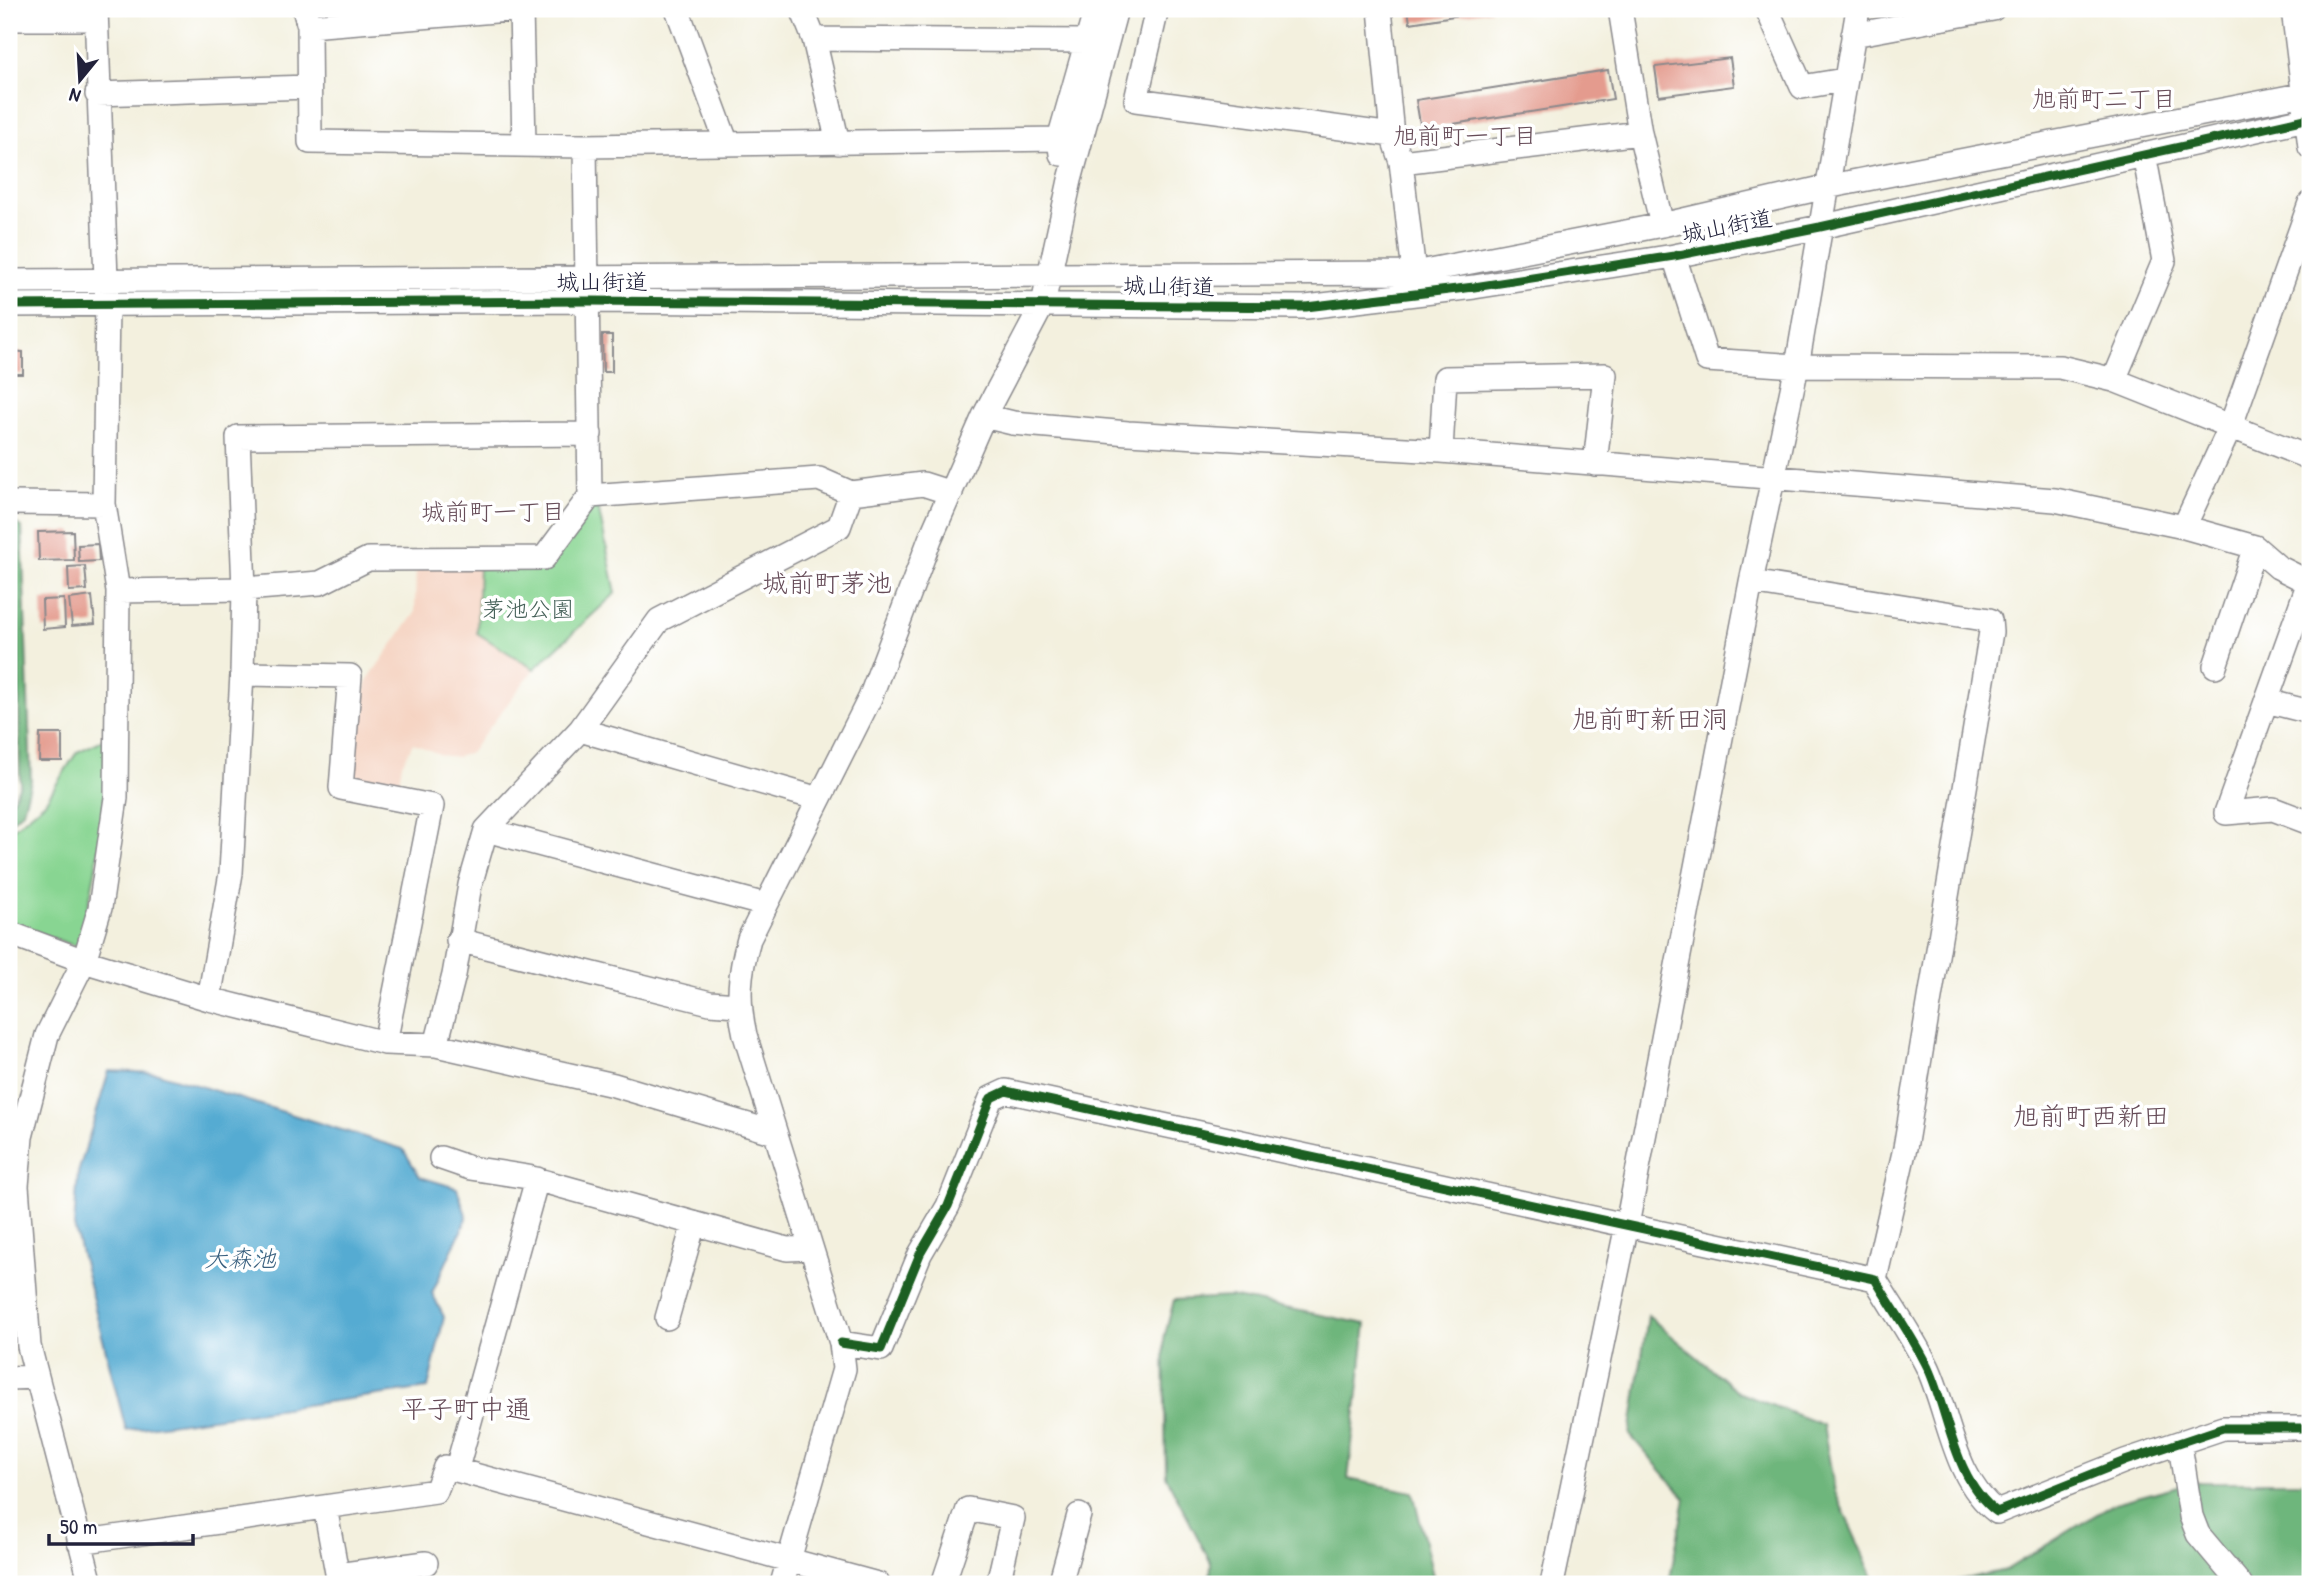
<svg xmlns="http://www.w3.org/2000/svg" width="2319" height="1593" font-family="'Patrick Hand','Klee One',sans-serif">
	<style>
		.built { fill: #f5d3c1 }
		.green { fill: #88d592; stroke: #557c66; stroke-width: 2 }
		.forest { fill: #6eb67c; stroke: #486c5c; stroke-width: 2 }
		.water { fill: #55abd2; stroke: #3c6686; stroke-width: 2 }
		.building { fill: #e49b8e }
		.lines { fill: none; stroke-linecap: round; stroke-linejoin: round }
		.minor-casing { stroke: #8a898c; stroke-width: 26 }
		.minor { stroke: #fff; stroke-width: 23 }
		.cycleway-casing { stroke: #fff; stroke-width: 13 }
		.cycleway { stroke: #1b5e20; stroke-width: 9 }
		.labels { text-anchor: middle; stroke-width: 7; stroke-linejoin: round; paint-order: stroke }
		.street-label { font-size: 23px; fill: #22223b; stroke: #fff }
		.park-label { font-size: 23px; fill: #466159; stroke: #fff }
		.neighbourhood-label { font-size: 24px; fill: #664c58; stroke: #fff }
		.water-label { font-size: 24px; font-style: italic; fill: #39607f; stroke: #fff }
		.quarter-label { font-size: 26px; fill: #664c58; stroke: #fff }
	</style>
	<rect width="100%" height="100%" fill="#fff"/>
	<filter id="ink" filterUnits="userSpaceOnUse"><feTurbulence type="fractalNoise" baseFrequency=".0143" numOctaves="2"/><feDisplacementMap in="SourceGraphic" scale="14" xChannelSelector="R" yChannelSelector="G"/><feConvolveMatrix kernelMatrix="1 2 1 2 8 2 1 2 1" color-interpolation-filters="sRGB"/></filter>
	<filter id="wash" filterUnits="userSpaceOnUse"><feTurbulence type="fractalNoise" baseFrequency=".00686" numOctaves="4" result="noise"/><feDisplacementMap in="SourceGraphic" scale="28" xChannelSelector="R" yChannelSelector="G"/><feGaussianBlur stdDeviation="1.57" result="paint"/><feColorMatrix in="noise" values="0 0 0 0 0 0 0 0 0 0 0 0 0 0 0 0 0 1.4 0 .05"/><feComposite in="paint" operator="in"/></filter>
	<g filter="url(#wash)">
		<rect width="100%" height="100%" fill="#f3f0de"/>
		<!-- built -->
		<path class="built" d="M 416,563 L 479,564 L 477,633 L 534,669 L 470,753 L 456,757 L 441,755 L 413,743 L 402,764 L 398,788 L 358,779 L 353,770 L 359,716 L 368,679 L 415,613 Z"/>
		<!-- green -->
		<path class="green" d="M 597,502 L 616,593 L 534,669 L 477,633 L 479,564 L 551,562 Z
			M 9,582 L 13,778 L 9,787 Z
			M 105,739 C 109,809 96,880 78,947 L 9,923 L 9,832 L 45,802 L 77,752 Z"/>
		<!-- forest -->
		<path class="forest" d="M 9,519 L 22,527 L 31,781 L 23,811 L 9,823 L 9,808 L 20,784 L 18,614 L 12,572 L 9,568 Z
			M 1231,1297 L 1366,1324 L 1348,1479 L 1413,1492 L 1435,1584 L 1210,1584 L 1211,1563 L 1166,1476 L 1164,1338 L 1174,1300 Z
			M 1648,1316 L 1740,1393 L 1823,1425 L 1835,1492 L 1876,1584 L 1669,1584 L 1685,1498 L 1630,1435 Z
			M 2193,1482 L 2310,1482 L 2310,1584 L 1941,1584 L 2006,1570 L 2115,1503 Z"/>
		<!-- water -->
		<path class="water" d="M 109,1071 L 158,1073 L 403,1149 L 420,1177 L 457,1188 L 467,1218 L 432,1293 L 444,1317 L 428,1388 L 126,1430 L 74,1226 L 78,1173 Z"/>
		<g id="blocks">
			<!-- building -->
			<path class="building" d="M 1408,9 L 1490,9 L 1491,10 L 1410,23 Z
				M 1730,58 L 1734,86 L 1659,96 L 1655,67 Z
				M 1608,70 L 1613,99 L 1421,129 L 1416,100 Z
				M 602,335 L 612,335 L 612,372 L 603,372 Z
				M 9,351 L 23,352 L 23,374 L 9,374 Z
				M 73,531 L 74,560 L 39,561 L 38,532 Z
				M 98,544 L 99,561 L 79,562 L 78,545 Z
				M 85,566 L 87,590 L 69,591 L 68,567 Z
				M 92,596 L 95,624 L 72,626 L 69,599 Z
				M 64,599 L 65,627 L 43,629 L 42,600 Z
				M 40,734 L 62,734 L 62,761 L 39,761 Z"/>
		</g>
	</g>
	<g filter="url(#ink)">
		<use href="#blocks" fill-opacity="0" stroke="#8a898c" stroke-width="2"/>
		<g class="lines">
			<!-- minor casing -->
			<g class="minor-casing">
				<path id="minor" d="M 304,9 L 309,26 L 310,142 L 585,146 L 1059,139
					M 521,9 L 524,145
					M 677,9 L 727,144
					M 802,9 L 814,39 L 838,143
					M 1157,9 L 1136,100 L 1392,135
					M 1380,9 L 1392,135 L 1401,162 L 1414,273
					M 1620,9 L 1640,133 L 1662,225
					M 1767,9 L 1802,87 L 1844,80
					M 2293,9 L 2310,147
					M 9,19 L 96,19
					M 309,26 L 521,9
					M 1853,35 L 1993,9
					M 814,39 L 1088,41
					M 97,94 L 309,87
					M 1061,154 L 1059,139 L 1096,9
					M 1401,162 L 1640,133
					M 1674,256 L 1707,360 L 1797,366 L 2060,367 L 2114,380 L 2310,458
					M 9,281 L 1414,273 L 1662,225 L 1826,187 L 2310,93
					M 9,305 L 589,301 L 1306,307 L 1474,287 L 1674,256 L 1820,227 L 2310,118
					M 2114,380 L 2164,261 L 2144,154
					M 984,416 L 1013,423 L 1128,433 L 1441,451 L 2055,500 L 2184,527 L 2255,547 L 2278,567 L 2310,583
					M 1441,451 L 1445,378 L 1605,375 L 1595,464
					M 590,496 L 819,479 L 851,493 L 923,484 L 951,493
					M 9,503 L 104,504
					M 2184,527 L 2230,428 L 2310,203
					M 1751,582 L 1990,620 L 1991,632 L 1905,1148 L 1875,1279
					M 2309,582 L 2226,813 L 2273,809 L 2310,823
					M 118,591 L 244,589 L 320,583 L 368,559 L 544,558 L 590,496 L 585,146
					M 2215,666 L 2255,547
					M 242,674 L 350,676 L 341,788 L 432,806 L 385,1043
					M 2266,701 L 2310,712
					M 580,730 L 819,799
					M 486,830 L 766,905
					M 9,933 L 84,961 L 209,999 L 385,1043 L 436,1045 L 614,1085 L 775,1133
					M 458,940 L 710,1003 L 738,1005
					M 209,999 L 231,873 L 242,674 L 244,589 L 238,437 L 590,434
					M 436,1045 L 454,975 L 470,885 L 486,830 L 580,730 L 659,620 L 839,527 L 851,493
					M 441,1158 L 470,1168 L 528,1177 L 787,1249 L 811,1248
					M 667,1318 L 694,1223
					M 841,1343 L 881,1349 L 920,1254 L 948,1206 L 991,1098 L 1006,1091 L 1875,1279 C 1892,1308 1913,1337 1928,1368 C 1949,1414 1954,1480 1997,1512 L 2125,1461 L 2223,1428 L 2310,1428
					M 9,1378 L 37,1377
					M 2180,1445 L 2191,1516 L 2198,1534 L 2240,1584
					M 457,1468 L 537,1179
					M 325,1507 L 339,1584
					M 79,1542 L 436,1491 L 445,1467 L 878,1584
					M 337,1575 L 426,1563
					M 91,1584 L 29,1346 L 17,1186 L 21,1137 L 47,1035 L 84,961 L 100,908 L 116,798 L 118,591 L 104,504 L 107,306 L 96,9
					M 782,1584 L 844,1369 L 841,1343 L 745,1035 C 737,1000 739,973 749,939 L 870,698 L 930,539 L 984,416 L 1043,304 L 1070,180 L 1116,9
					M 943,1584 L 968,1509 L 1013,1518 L 998,1584
					M 1060,1584 L 1079,1515
					M 1552,1584 L 1627,1225 L 1751,582 L 1797,366 L 1858,9"/>
			</g>
			<!-- minor -->
			<use href="#minor" class="minor"/>
			<!-- cycleway casing -->
			<g class="cycleway-casing">
				<path id="cycleway" d="M 9,305 L 589,301 L 1306,307 L 1474,287 L 1674,256 L 1820,227 L 2310,118
					M 841,1343 L 881,1349 L 920,1254 L 948,1206 L 991,1098 L 1006,1091 L 1875,1279 C 1892,1308 1913,1337 1928,1368 C 1949,1414 1954,1480 1997,1512 L 2125,1461 L 2223,1428 L 2310,1428"/>
			</g>
			<!-- cycleway -->
			<use href="#cycleway" class="cycleway"/>
		</g>
	</g>
	<g class="labels">
		<!-- street labels -->
		<g class="street-label">
			<text transform="translate(1727 226) rotate(-11)" y="8">城山街道</text>
			<text x="602" y="290">城山街道</text>
			<text transform="translate(1169 286) rotate(1)" y="8">城山街道</text>
		</g>
		<!-- park labels -->
		<g class="park-label">
			<text x="528" y="617">茅池公園</text>
		</g>
		<!-- neighbourhood labels -->
		<g class="neighbourhood-label">
			<text x="2104" y="107">旭前町二丁目</text>
			<text x="1465" y="144">旭前町一丁目</text>
			<text x="493" y="520">城前町一丁目</text>
		</g>
		<!-- water labels -->
		<g class="water-label">
			<text x="240" y="1267">大森池</text>
		</g>
		<!-- quarter labels -->
		<g class="quarter-label">
			<text x="827" y="592">城前町茅池</text>
			<text x="1650" y="728">旭前町新田洞</text>
			<text x="2091" y="1125">旭前町西新田</text>
			<text x="466" y="1418">平子町中通</text>
		</g>
	</g>
	<!-- margin -->
	<rect width="2319" height="1593" fill="none" stroke="#fff" stroke-width="35"/>
	<!-- north arrow -->
	<g transform="translate(80 80) rotate(198)" stroke="#ffffff" stroke-width="5" paint-order="stroke">
	<path d="M0-5L12 26L0 18L-12 26Z" fill="#22223b"/>
	<text y="-10" font-size="19" font-weight="bold" text-anchor="middle" fill="#22223b">N</text>
	</g>
	<!-- scale -->
	<path d="M49 1534v10h144v-10" fill="none" stroke="#22223b" stroke-width="3.5"/>
	<text x="60" y="1534" font-size="21" fill="#22223b" stroke="#ffffff" stroke-width="5" paint-order="stroke">50 m</text>
</svg>
